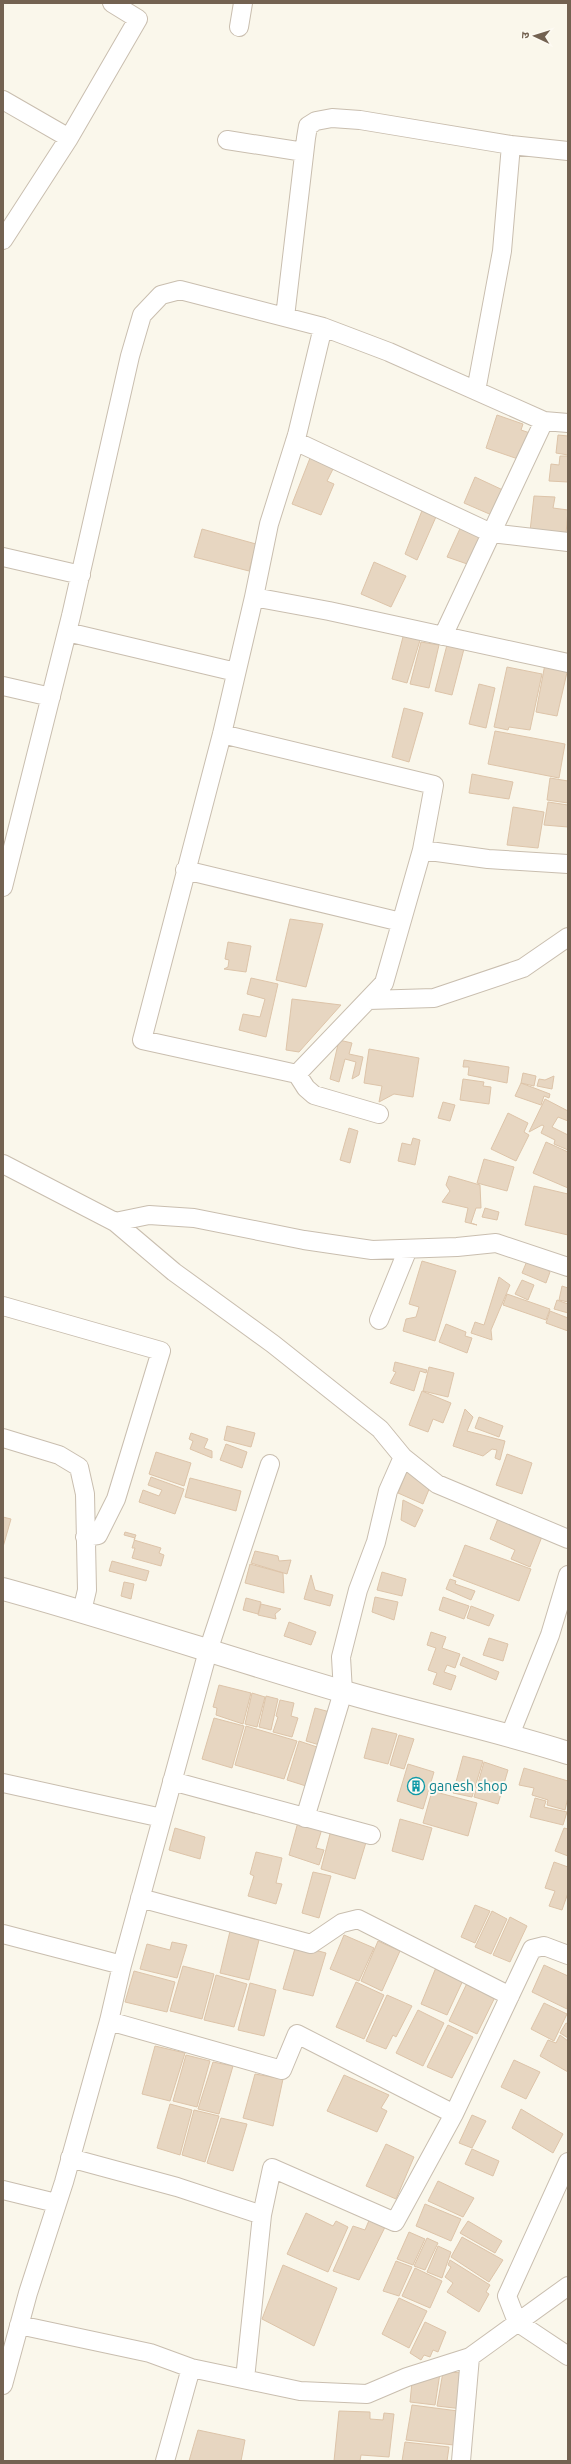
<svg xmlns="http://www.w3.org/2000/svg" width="571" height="2464" font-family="Ubuntu,'Noto Sans Devanagari',sans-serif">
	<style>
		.building { fill: #e7d6c1; stroke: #ddc4a9 }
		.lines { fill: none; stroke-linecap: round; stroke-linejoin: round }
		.minor-casing { stroke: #c9beaf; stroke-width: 20 }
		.tertiary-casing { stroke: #c9beaf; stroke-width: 24 }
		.minor { stroke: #fff; stroke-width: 18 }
		.tertiary { stroke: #fff; stroke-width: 22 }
		.labels { text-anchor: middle; stroke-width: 4; stroke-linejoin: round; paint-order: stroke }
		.culture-label { font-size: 14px; fill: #0d838f; stroke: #fdfaf2; text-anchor: start }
	</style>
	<rect width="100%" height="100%" fill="#faf7eb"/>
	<!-- building -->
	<path class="building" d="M 497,415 L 523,424 L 521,430 L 533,434 L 521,460 L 486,448 Z
		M 558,435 L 568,436 L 568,455 L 556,453 Z
		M 312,453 L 336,463 L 327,481 L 334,484 L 321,515 L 292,504 Z
		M 560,456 L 568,456 L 568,482 L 549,481 L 551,464 L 559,465 Z
		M 475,477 L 505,491 L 494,516 L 464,503 Z
		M 534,496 L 555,497 L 553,508 L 568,510 L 566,534 L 530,531 Z
		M 425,503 L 439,510 L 417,560 L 405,554 Z
		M 463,522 L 487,534 L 473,566 L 447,557 Z
		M 202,529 L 256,544 L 249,571 L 194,557 Z
		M 374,562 L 406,576 L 391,607 L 361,594 Z
		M 404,633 L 421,637 L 407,683 L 392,679 Z
		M 448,641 L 465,645 L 452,695 L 435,691 Z
		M 421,642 L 439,645 L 429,688 L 410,684 Z
		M 545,664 L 568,668 L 557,716 L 536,712 Z
		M 507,667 L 542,674 L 530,730 L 509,727 L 508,730 L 494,727 Z
		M 479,684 L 495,688 L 486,728 L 469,724 Z
		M 404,708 L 423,713 L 409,762 L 392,757 Z
		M 495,731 L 565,744 L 559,778 L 488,764 Z
		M 472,774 L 513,782 L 509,799 L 469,793 Z
		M 550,778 L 568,781 L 568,803 L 547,800 Z
		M 548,802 L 568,805 L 568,827 L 544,825 Z
		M 513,807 L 544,812 L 538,848 L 507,845 Z
		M 290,919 L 323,924 L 306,987 L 276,980 Z
		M 228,942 L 251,946 L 246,972 L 224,969 L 228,967 L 229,960 L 225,959 Z
		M 251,978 L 278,984 L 266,1037 L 239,1030 L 243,1014 L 260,1017 L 265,999 L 247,994 Z
		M 292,999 L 341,1005 L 299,1052 L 286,1050 Z
		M 339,1040 L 352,1043 L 349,1054 L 363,1057 L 359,1075 L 352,1079 L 356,1062 L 345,1059 L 339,1082 L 330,1079 Z
		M 369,1049 L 419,1058 L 413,1097 L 394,1094 L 379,1102 L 382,1086 L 364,1083 Z
		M 464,1060 L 509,1067 L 507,1083 L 468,1075 L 469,1067 L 463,1067 Z
		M 523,1073 L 536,1076 L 534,1086 L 521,1083 Z
		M 554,1076 L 552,1089 L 537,1086 L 539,1079 L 545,1080 Z
		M 463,1079 L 484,1082 L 483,1086 L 491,1087 L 489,1104 L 460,1100 Z
		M 521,1083 L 550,1094 L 549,1098 L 544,1096 L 541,1105 L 515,1096 Z
		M 545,1099 L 568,1111 L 568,1121 L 558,1117 L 552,1127 L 568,1135 L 568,1150 L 554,1144 L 555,1140 L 541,1133 L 544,1126 L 542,1125 L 529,1132 Z
		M 443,1102 L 455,1105 L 450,1121 L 438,1118 Z
		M 508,1113 L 528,1123 L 524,1132 L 529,1135 L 516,1161 L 491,1149 Z
		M 349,1128 L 358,1131 L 350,1163 L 340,1160 Z
		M 413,1138 L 420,1140 L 415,1165 L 398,1161 L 402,1143 L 411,1145 Z
		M 546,1142 L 568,1152 L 568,1188 L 533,1173 Z
		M 484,1159 L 514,1167 L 507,1191 L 477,1183 Z
		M 449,1176 L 480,1185 L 481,1208 L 476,1208 L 471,1223 L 477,1225 L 465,1222 L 468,1208 L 442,1202 L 450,1191 L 446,1185 Z
		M 534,1186 L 568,1194 L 568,1235 L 525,1225 Z
		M 485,1208 L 499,1212 L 497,1220 L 482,1217 Z
		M 529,1256 L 550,1272 L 546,1283 L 522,1273 Z
		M 422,1261 L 456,1271 L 435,1341 L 403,1331 L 406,1319 L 416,1317 L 419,1307 L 409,1304 Z
		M 499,1277 L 510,1285 L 491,1330 L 492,1340 L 471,1333 L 475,1322 L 484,1325 Z
		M 522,1280 L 534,1285 L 528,1300 L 515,1294 Z
		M 562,1286 L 568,1288 L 568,1302 L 559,1300 Z
		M 507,1294 L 550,1309 L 546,1320 L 503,1305 Z
		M 557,1300 L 568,1304 L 568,1313 L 554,1309 Z
		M 550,1311 L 568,1318 L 568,1331 L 546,1323 Z
		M 446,1324 L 466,1332 L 465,1336 L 472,1338 L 467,1353 L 439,1342 Z
		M 395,1362 L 427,1370 L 426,1373 L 420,1371 L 414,1391 L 390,1383 L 396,1372 L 393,1371 Z
		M 429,1367 L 454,1373 L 448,1397 L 423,1391 Z
		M 422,1391 L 451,1403 L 443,1423 L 433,1419 L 428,1432 L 409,1425 Z
		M 465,1409 L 473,1417 L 467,1431 L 505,1441 L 500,1460 L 495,1458 L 497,1450 L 492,1449 L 483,1456 L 453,1446 Z
		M 479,1417 L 503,1426 L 499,1437 L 475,1428 Z
		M 227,1426 L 255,1433 L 251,1447 L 224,1440 Z
		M 191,1433 L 208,1439 L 204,1448 L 212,1451 L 212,1458 L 190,1449 L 193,1441 L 189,1439 Z
		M 226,1444 L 247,1452 L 242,1468 L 220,1460 Z
		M 156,1452 L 191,1463 L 184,1486 L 149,1474 Z
		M 507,1454 L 532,1463 L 522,1494 L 496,1485 Z
		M 407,1471 L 432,1482 L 423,1504 L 398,1493 Z
		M 151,1477 L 184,1489 L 175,1514 L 139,1502 L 143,1490 L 159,1496 L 162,1490 L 148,1485 Z
		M 190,1478 L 241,1491 L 236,1511 L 185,1497 Z
		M 403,1500 L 423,1510 L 415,1527 L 401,1520 Z
		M 499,1516 L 543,1534 L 530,1567 L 511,1559 L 515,1550 L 490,1539 Z
		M 3,1517 L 11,1519 L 3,1547 Z
		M 125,1532 L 136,1535 L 134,1540 L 161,1548 L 159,1553 L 164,1555 L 161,1566 L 132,1558 L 135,1548 L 132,1548 L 135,1538 L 124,1535 Z
		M 465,1545 L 531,1569 L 519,1601 L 453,1576 Z
		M 255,1551 L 278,1556 L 279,1561 L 291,1560 L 287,1574 L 251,1563 Z
		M 112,1561 L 149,1571 L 146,1581 L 109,1571 Z
		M 250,1564 L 283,1573 L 284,1593 L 245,1583 Z
		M 382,1572 L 406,1579 L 402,1596 L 377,1590 Z
		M 311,1575 L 315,1590 L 333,1595 L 330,1606 L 304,1599 Z
		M 450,1579 L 456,1581 L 455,1584 L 475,1591 L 471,1600 L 446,1589 Z
		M 124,1582 L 134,1584 L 131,1599 L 121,1596 Z
		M 375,1597 L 398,1602 L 394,1620 L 372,1612 Z
		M 443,1597 L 469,1606 L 464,1619 L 439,1610 Z
		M 246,1598 L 261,1602 L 258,1614 L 243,1610 Z
		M 261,1604 L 281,1609 L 275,1614 L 276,1619 L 258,1615 Z
		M 471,1606 L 494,1615 L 489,1626 L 467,1618 Z
		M 289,1622 L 316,1632 L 311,1645 L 284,1636 Z
		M 431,1632 L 446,1637 L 442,1648 L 460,1654 L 455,1668 L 447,1665 L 444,1672 L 456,1676 L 451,1690 L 433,1684 L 437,1673 L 428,1670 L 436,1648 L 427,1645 Z
		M 489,1638 L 508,1644 L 503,1661 L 483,1655 Z
		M 463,1657 L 499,1672 L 496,1680 L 460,1665 Z
		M 219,1685 L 251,1693 L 243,1724 L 216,1715 L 217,1708 L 213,1707 Z
		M 252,1693 L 265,1697 L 257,1727 L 245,1724 Z
		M 266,1696 L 278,1699 L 271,1730 L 259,1727 Z
		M 280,1700 L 294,1703 L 291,1716 L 298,1718 L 292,1737 L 273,1732 L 278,1717 L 276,1716 Z
		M 315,1708 L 330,1712 L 323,1746 L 306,1741 Z
		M 214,1718 L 244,1726 L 232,1768 L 202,1759 Z
		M 246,1726 L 297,1741 L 284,1779 L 235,1765 Z
		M 372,1728 L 397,1734 L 388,1764 L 364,1758 Z
		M 399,1735 L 414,1739 L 404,1769 L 390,1765 Z
		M 299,1741 L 320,1748 L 306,1786 L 287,1780 Z
		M 463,1756 L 483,1761 L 472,1797 L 453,1793 Z
		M 484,1762 L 508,1770 L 498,1804 L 474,1797 Z
		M 408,1764 L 434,1772 L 423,1809 L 397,1801 Z
		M 524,1768 L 568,1781 L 568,1797 L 565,1810 L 547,1805 L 548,1800 L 532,1795 L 534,1788 L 519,1785 Z
		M 432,1791 L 477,1803 L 468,1836 L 423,1823 Z
		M 535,1798 L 546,1801 L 544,1807 L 567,1812 L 563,1825 L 530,1817 Z
		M 400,1819 L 432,1828 L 423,1860 L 392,1851 Z
		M 298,1822 L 322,1829 L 316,1848 L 324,1850 L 319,1865 L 289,1855 Z
		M 175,1828 L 205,1837 L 200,1859 L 169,1850 Z
		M 564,1828 L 568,1829 L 568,1856 L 555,1851 Z
		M 331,1830 L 367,1839 L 355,1879 L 321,1869 Z
		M 256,1852 L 282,1858 L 276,1883 L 282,1884 L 276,1904 L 248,1896 L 254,1876 L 250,1874 Z
		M 554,1862 L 568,1867 L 568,1893 L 562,1910 L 549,1906 L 555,1891 L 545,1888 Z
		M 313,1872 L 331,1876 L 319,1918 L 302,1913 Z
		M 475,1905 L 490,1911 L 475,1943 L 461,1937 Z
		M 492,1911 L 507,1919 L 491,1954 L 475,1947 Z
		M 510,1917 L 527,1926 L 510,1962 L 493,1955 Z
		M 231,1927 L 251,1932 L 250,1938 L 259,1940 L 249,1980 L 220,1973 Z
		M 344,1935 L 374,1948 L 359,1981 L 330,1969 Z
		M 378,1941 L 400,1951 L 382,1991 L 361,1981 Z
		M 172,1942 L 187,1945 L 177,1978 L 140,1969 L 147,1944 L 170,1950 Z
		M 296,1945 L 326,1953 L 313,1996 L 283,1989 Z
		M 437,1965 L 465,1976 L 447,2015 L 421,2004 Z
		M 544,1965 L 568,1976 L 567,2009 L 532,1992 Z
		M 183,1966 L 214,1974 L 202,2019 L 170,2011 Z
		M 134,1971 L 175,1982 L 167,2012 L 125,2002 Z
		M 216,1975 L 247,1984 L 234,2027 L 204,2020 Z
		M 469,1979 L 497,1993 L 477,2034 L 449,2021 Z
		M 356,1982 L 384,1995 L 364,2039 L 336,2027 Z
		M 250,1983 L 276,1990 L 264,2036 L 238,2030 Z
		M 387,1995 L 412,2006 L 396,2037 L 393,2035 L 386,2049 L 366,2041 Z
		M 544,2003 L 567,2014 L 554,2041 L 531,2029 Z
		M 418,2010 L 444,2023 L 423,2066 L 396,2053 Z
		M 566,2023 L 568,2024 L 568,2038 L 560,2033 Z
		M 448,2025 L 473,2037 L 452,2078 L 427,2067 Z
		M 560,2035 L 568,2041 L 568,2072 L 540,2056 L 548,2040 L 556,2043 Z
		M 155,2046 L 185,2053 L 170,2101 L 142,2094 Z
		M 186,2055 L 210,2061 L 197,2107 L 173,2101 Z
		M 514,2060 L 540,2072 L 526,2099 L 501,2087 Z
		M 213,2062 L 233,2066 L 219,2114 L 198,2109 Z
		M 255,2074 L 283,2079 L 273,2126 L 243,2118 Z
		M 344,2075 L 389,2095 L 381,2108 L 387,2111 L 377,2132 L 327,2111 Z
		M 170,2104 L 192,2110 L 180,2155 L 157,2148 Z
		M 521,2109 L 563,2134 L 553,2153 L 512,2128 Z
		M 194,2110 L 219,2116 L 205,2162 L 182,2155 Z
		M 472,2115 L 486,2121 L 472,2148 L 459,2143 Z
		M 221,2118 L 247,2124 L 233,2171 L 207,2163 Z
		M 386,2144 L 414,2157 L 396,2199 L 366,2186 Z
		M 472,2149 L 499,2161 L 493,2176 L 465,2164 Z
		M 438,2181 L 474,2198 L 463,2217 L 428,2201 Z
		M 425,2204 L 461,2219 L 451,2241 L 416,2226 Z
		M 306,2213 L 333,2226 L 336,2221 L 348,2227 L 328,2272 L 287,2254 Z
		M 370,2218 L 386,2225 L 359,2280 L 333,2271 L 353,2226 L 365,2230 Z
		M 468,2221 L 502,2241 L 495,2253 L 460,2233 Z
		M 409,2232 L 425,2239 L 413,2265 L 397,2259 Z
		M 462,2237 L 503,2260 L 489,2282 L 451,2257 Z
		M 427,2238 L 438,2243 L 425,2270 L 414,2266 Z
		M 438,2246 L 451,2252 L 442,2278 L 427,2272 Z
		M 450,2260 L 490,2285 L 486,2292 L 489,2294 L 479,2312 L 447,2292 L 453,2283 L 445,2277 L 451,2267 L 448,2265 Z
		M 396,2261 L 412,2267 L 399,2296 L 383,2291 Z
		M 283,2265 L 337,2288 L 314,2346 L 262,2319 Z
		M 415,2268 L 442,2281 L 430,2308 L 402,2296 Z
		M 399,2298 L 427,2311 L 409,2348 L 382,2334 Z
		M 425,2322 L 446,2332 L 438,2352 L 433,2350 L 430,2357 L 424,2355 L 421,2360 L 410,2353 Z
		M 443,2372 L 466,2373 L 463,2409 L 437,2406 Z
		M 440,2373 L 435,2405 L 410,2402 L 412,2382 Z
		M 412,2405 L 458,2411 L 454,2445 L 406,2440 Z
		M 339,2411 L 370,2412 L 370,2419 L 383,2420 L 384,2413 L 394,2414 L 389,2457 L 361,2455 L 360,2461 L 334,2461 Z
		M 198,2430 L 245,2440 L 241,2461 L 189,2461 Z
		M 405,2442 L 449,2447 L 447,2461 L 402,2461 Z"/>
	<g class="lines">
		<!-- minor casing -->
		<g class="minor-casing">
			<path id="minor" d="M 239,27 L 243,3
				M 3,100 L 69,138
				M 227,140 L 304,152
				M 3,240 L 69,138 L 138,19 L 112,3
				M 285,317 L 306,138 L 308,126 L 316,121 L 332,118 L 360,120 L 511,145 L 568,151
				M 323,327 L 297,435 L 269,524 L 254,597 L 329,611 L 568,663
				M 476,391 L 502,251 L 511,145
				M 295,441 L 491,533 L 568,542
				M 3,557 L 81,575
				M 67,632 L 236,672
				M 443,636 L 544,421
				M 3,686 L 51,697
				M 222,734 L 434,785 L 422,850 L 384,983 L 297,1074 L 142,1040 L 222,734 L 254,597
				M 422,850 L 488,859 L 568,864
				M 185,870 L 401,922
				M 3,887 L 71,616 L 130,356 L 142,315 L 161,295 L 180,290 L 323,327 L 389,352 L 544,421 L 568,423
				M 368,1000 L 434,998 L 523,968 L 568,937
				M 297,1074 L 306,1088 L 314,1095 L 379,1114
				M 3,1164 L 115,1222 L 174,1272 L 273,1344 L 380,1429 L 403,1457 L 437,1484 L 568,1539
				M 115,1222 L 149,1215 L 194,1218 L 304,1240 L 372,1250 L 457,1247 L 496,1243 L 568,1267
				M 3,1306 L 161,1351 L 116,1499 L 98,1535 L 85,1537
				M 379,1320 L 408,1249
				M 3,1438 L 59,1455 L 79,1467 L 85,1494 L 87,1590 L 82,1611
				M 510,1735 L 550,1635 L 568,1575
				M 172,1781 L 371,1835
				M 3,1783 L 162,1818
				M 305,1818 L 343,1692 L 341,1657 L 358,1590 L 376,1542 L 388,1491 L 403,1457
				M 140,1898 L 311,1944 L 342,1923 L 358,1919 L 510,1996
				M 3,1934 L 122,1965
				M 109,2021 L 282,2070 L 297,2034 L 454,2114
				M 70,2158 L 177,2187 L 262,2215 L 245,2379
				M 568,2162 L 507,2296 L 517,2322 L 568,2356
				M 3,2190 L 56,2203
				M 262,2215 L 272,2168 L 395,2222 L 454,2114 L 532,1949 L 544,1946 L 568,1955
				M 19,2325 L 150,2353 L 191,2368 L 165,2461
				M 191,2368 L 300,2391 L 367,2394 L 407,2377 L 470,2357 L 568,2286
				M 3,2385 L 28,2293 L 64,2182 L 109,2021 L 122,1965 L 208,1651 L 270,1464
				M 461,2461 L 470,2357"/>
		</g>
		<!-- tertiary casing -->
		<g class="tertiary-casing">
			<path id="tertiary" d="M 3,1589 C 116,1620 228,1658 341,1691 C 416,1713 493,1729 568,1753"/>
		</g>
		<!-- minor -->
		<use href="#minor" class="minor"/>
		<!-- tertiary -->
		<use href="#tertiary" class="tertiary"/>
	</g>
	<!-- icons -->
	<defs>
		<g id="building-ring" transform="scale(0.9)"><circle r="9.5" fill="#fdfaf2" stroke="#0f9aa8" stroke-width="1.5"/><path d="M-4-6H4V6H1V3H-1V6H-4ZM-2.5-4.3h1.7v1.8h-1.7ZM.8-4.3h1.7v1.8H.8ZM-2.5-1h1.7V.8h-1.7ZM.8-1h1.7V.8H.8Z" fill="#0f9aa8"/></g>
	</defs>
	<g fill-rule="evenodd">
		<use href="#building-ring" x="416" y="1786"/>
	</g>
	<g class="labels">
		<!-- culture labels -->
		<g class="culture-label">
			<text x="429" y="1791">ganesh shop</text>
		</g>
	</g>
	<!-- border -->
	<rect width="571" height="2464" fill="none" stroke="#736251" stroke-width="8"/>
	<!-- north arrow -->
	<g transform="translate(535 36) rotate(274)" stroke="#fdfaf2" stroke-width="3" paint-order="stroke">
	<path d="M0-3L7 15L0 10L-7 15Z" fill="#736251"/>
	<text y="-6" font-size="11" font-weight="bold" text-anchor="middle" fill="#736251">उ</text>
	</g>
</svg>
